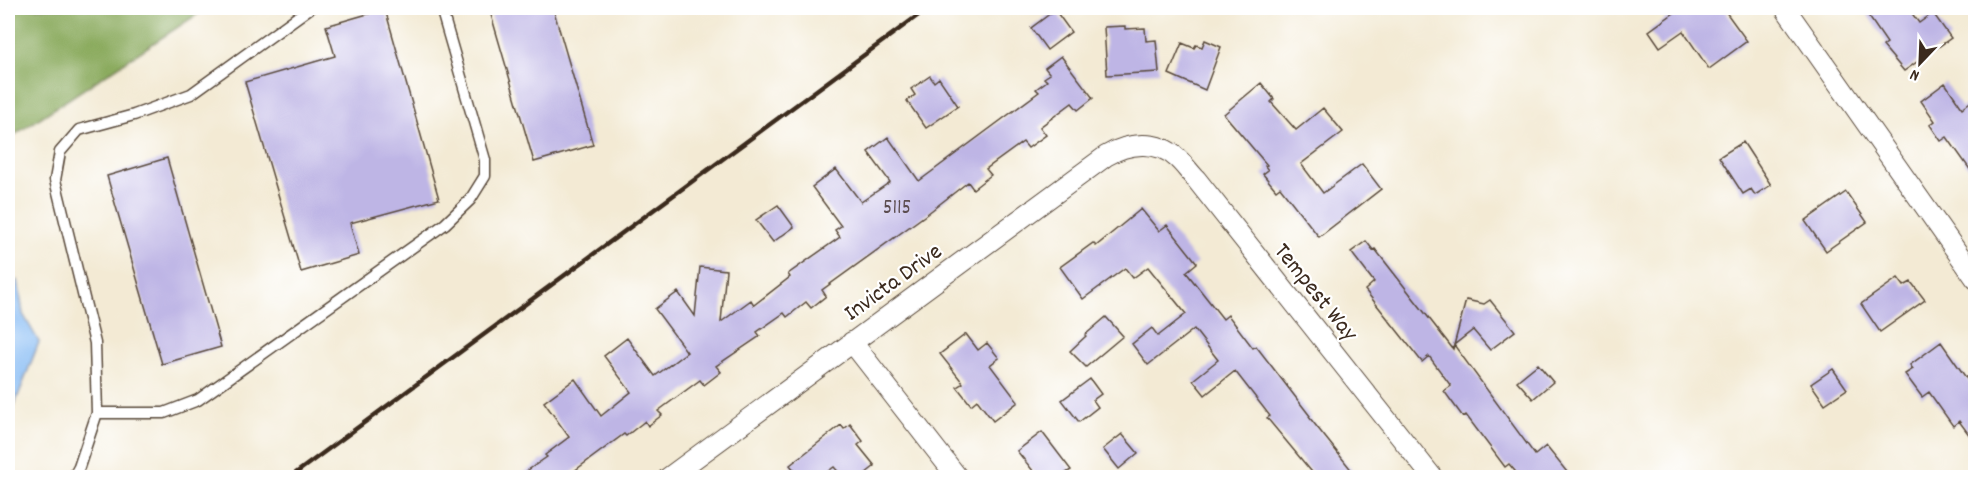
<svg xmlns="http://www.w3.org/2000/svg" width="1983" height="485" font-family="Dekko,sans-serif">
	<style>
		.forest { fill: #8aaa5d; stroke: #626a3e; stroke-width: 1.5 }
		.water { fill: #86bbf4; stroke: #607289; stroke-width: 1.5 }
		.building { fill: #beb5e5 }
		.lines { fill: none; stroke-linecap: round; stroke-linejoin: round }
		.lane-casing { stroke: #574739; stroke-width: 13 }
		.street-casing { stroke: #574739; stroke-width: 22 }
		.lane { stroke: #fff; stroke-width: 10 }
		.street { stroke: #fff; stroke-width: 20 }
		.rail { stroke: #3b2a1e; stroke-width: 4.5 }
		.labels { text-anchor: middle; stroke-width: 4.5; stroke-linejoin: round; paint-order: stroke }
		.number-label { font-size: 21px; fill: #5c4d50 }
		.street-label { font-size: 24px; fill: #3b2a1e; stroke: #fff }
	</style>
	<rect width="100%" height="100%" fill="#fff"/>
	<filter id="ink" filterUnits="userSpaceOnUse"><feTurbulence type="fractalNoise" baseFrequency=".0167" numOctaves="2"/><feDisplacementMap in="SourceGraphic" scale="12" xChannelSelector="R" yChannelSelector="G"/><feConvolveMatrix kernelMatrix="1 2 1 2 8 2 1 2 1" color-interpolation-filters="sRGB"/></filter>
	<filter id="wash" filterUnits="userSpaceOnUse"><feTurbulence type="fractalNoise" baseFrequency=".008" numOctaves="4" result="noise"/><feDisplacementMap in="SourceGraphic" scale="24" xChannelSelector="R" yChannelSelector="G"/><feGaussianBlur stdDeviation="1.35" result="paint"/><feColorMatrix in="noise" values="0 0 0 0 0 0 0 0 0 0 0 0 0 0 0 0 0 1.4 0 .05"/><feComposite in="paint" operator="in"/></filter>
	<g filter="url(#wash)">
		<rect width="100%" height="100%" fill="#f3ead4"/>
		<!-- forest -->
		<path class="forest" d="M 8,8 L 207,8 L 8,139 Z"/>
		<!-- water -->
		<path class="water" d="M 18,280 L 23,314 L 39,342 L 11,414 L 8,417 L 8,287 Z"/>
		<g id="blocks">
			<!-- building -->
			<path class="building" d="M 489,8 L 553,8 L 593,145 L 534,162 Z
				M 1681,8 L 1723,8 L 1747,41 L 1709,69 L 1683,31 L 1660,47 L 1649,31 Z
				M 1863,8 L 1908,8 L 1919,23 L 1933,13 L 1951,38 L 1904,71 L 1883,46 L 1887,43 Z
				M 385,9 L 439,199 L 350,223 L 359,255 L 301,272 L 245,82 L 335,56 L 326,26 Z
				M 1055,10 L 1071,32 L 1047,50 L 1031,28 Z
				M 1125,26 L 1125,29 L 1145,28 L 1146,41 L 1156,40 L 1159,72 L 1107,75 L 1104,27 Z
				M 1205,40 L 1221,47 L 1205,90 L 1169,74 L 1182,43 L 1194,48 L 1196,45 L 1202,47 Z
				M 1061,56 L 1093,98 L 1078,110 L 1072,103 L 1040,127 L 1046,135 L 1028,148 L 1023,142 L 986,169 L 991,175 L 973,189 L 968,182 L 927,214 L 822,290 L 826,296 L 811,308 L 806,302 L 787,317 L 784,313 L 757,332 L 760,336 L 716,366 L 721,372 L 704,385 L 700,380 L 658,411 L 662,415 L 648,426 L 645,421 L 626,436 L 624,434 L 566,477 L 518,477 L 547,457 L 545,455 L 569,437 L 544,402 L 575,379 L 601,416 L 631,392 L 604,356 L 627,338 L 655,376 L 687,352 L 655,309 L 678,292 L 695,316 L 700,267 L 726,270 L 721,322 L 751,300 L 754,305 L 790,277 L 788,274 L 840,237 L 835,230 L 841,226 L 812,187 L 836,169 L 861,202 L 890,182 L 868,152 L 888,137 L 919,181 L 1039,92 L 1036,89 L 1047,81 L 1044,78 L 1050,74 L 1045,68 Z
				M 930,76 L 934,82 L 939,78 L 958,106 L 926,128 L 907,101 L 915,95 L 911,89 Z
				M 1261,83 L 1274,99 L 1271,102 L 1296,130 L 1323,108 L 1343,132 L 1301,164 L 1323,193 L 1362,164 L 1381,189 L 1319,237 L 1280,187 L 1276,190 L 1263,174 L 1268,170 L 1265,166 L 1267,165 L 1224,114 Z
				M 1945,83 L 1962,108 L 1976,98 L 1976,178 L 1947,137 L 1941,141 L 1930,125 L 1935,121 L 1921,101 Z
				M 1743,142 L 1771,185 L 1755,195 L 1751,189 L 1743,194 L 1719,157 Z
				M 167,158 L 221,347 L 162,364 L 107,176 Z
				M 1846,192 L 1867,222 L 1826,251 L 1805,221 Z
				M 778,205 L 794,227 L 773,242 L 756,220 Z
				M 1141,209 L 1159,231 L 1167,225 L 1197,263 L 1186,272 L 1223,319 L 1228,315 L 1253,348 L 1256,346 L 1310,416 L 1309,417 L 1357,477 L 1316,477 L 1267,418 L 1270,416 L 1235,371 L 1205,395 L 1193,380 L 1218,360 L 1194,329 L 1148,365 L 1132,344 L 1152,328 L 1158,336 L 1186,314 L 1148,267 L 1133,278 L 1125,268 L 1083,299 L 1060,267 L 1093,243 L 1096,246 Z
				M 1366,241 L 1373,250 L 1375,249 L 1453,349 L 1466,300 L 1484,304 L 1490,300 L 1515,331 L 1490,350 L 1473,330 L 1454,345 L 1535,455 L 1546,446 L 1571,477 L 1520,477 L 1509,464 L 1505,467 L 1466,415 L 1463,417 L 1444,391 L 1451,386 L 1429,356 L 1422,362 L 1365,290 L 1374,282 L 1351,252 Z
				M 1898,278 L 1904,286 L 1911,282 L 1925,300 L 1880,332 L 1861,304 Z
				M 1106,317 L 1123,336 L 1086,367 L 1070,351 L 1086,336 L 1085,335 Z
				M 966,334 L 978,350 L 987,343 L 999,358 L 990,365 L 1018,402 L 993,421 L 977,400 L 971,405 L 957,387 L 963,383 L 940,354 Z
				M 1941,342 L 1976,392 L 1976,444 L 1959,421 L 1953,426 L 1929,392 L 1922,397 L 1905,374 L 1913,369 L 1910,365 Z
				M 1538,364 L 1553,382 L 1533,399 L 1517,381 Z
				M 1833,369 L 1847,389 L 1825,404 L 1811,384 Z
				M 1090,379 L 1101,394 L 1093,400 L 1098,407 L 1079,422 L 1062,400 Z
				M 850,424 L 863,441 L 858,445 L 875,466 L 861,477 L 843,477 L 834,467 L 820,477 L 800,477 L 790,465 L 841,425 L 844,429 Z
				M 1042,432 L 1071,470 L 1060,477 L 1038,477 L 1017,451 Z
				M 1122,434 L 1138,453 L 1119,469 L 1103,449 Z"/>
		</g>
	</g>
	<g filter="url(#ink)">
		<use href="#blocks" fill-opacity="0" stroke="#574739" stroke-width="1.5"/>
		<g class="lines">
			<!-- lane casing -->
			<g class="lane-casing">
				<path id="lane" d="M 97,413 L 164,413 L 198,400 L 445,224 L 470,200 L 485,176 L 485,160 L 441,8
					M 73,478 L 79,467 L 97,413 L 95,343 L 55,180 L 60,152 L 79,130 L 134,115 L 191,94 L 310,8"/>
			</g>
			<!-- street casing -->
			<g class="street-casing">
				<path id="street" d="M 1785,8 L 1976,279
					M 852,342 L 958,478
					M 668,478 L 1106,156 C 1127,143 1157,139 1177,158 C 1184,164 1189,172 1196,179 L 1433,478"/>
			</g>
			<!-- lane -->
			<use href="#lane" class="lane"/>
			<!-- street -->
			<use href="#street" class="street"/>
			<!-- rail -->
			<path class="rail" d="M 289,478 L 928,8"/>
		</g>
	</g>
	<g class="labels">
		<!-- number labels -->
		<g class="number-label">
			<text x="897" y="213">5115</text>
		</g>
		<!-- street labels -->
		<g class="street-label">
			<text transform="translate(892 281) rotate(-36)" y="8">Invicta Drive</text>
			<text transform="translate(1317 291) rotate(51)" y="8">Tempest Way</text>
		</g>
	</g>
	<!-- margin -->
	<rect width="1983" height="485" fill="none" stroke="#fff" stroke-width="30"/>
	<!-- north arrow -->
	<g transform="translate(1920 63) rotate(203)" stroke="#ffffff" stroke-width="4.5" paint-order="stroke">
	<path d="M0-4.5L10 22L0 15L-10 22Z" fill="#3b2a1e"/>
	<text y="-9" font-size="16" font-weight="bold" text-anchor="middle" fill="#3b2a1e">N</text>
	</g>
</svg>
